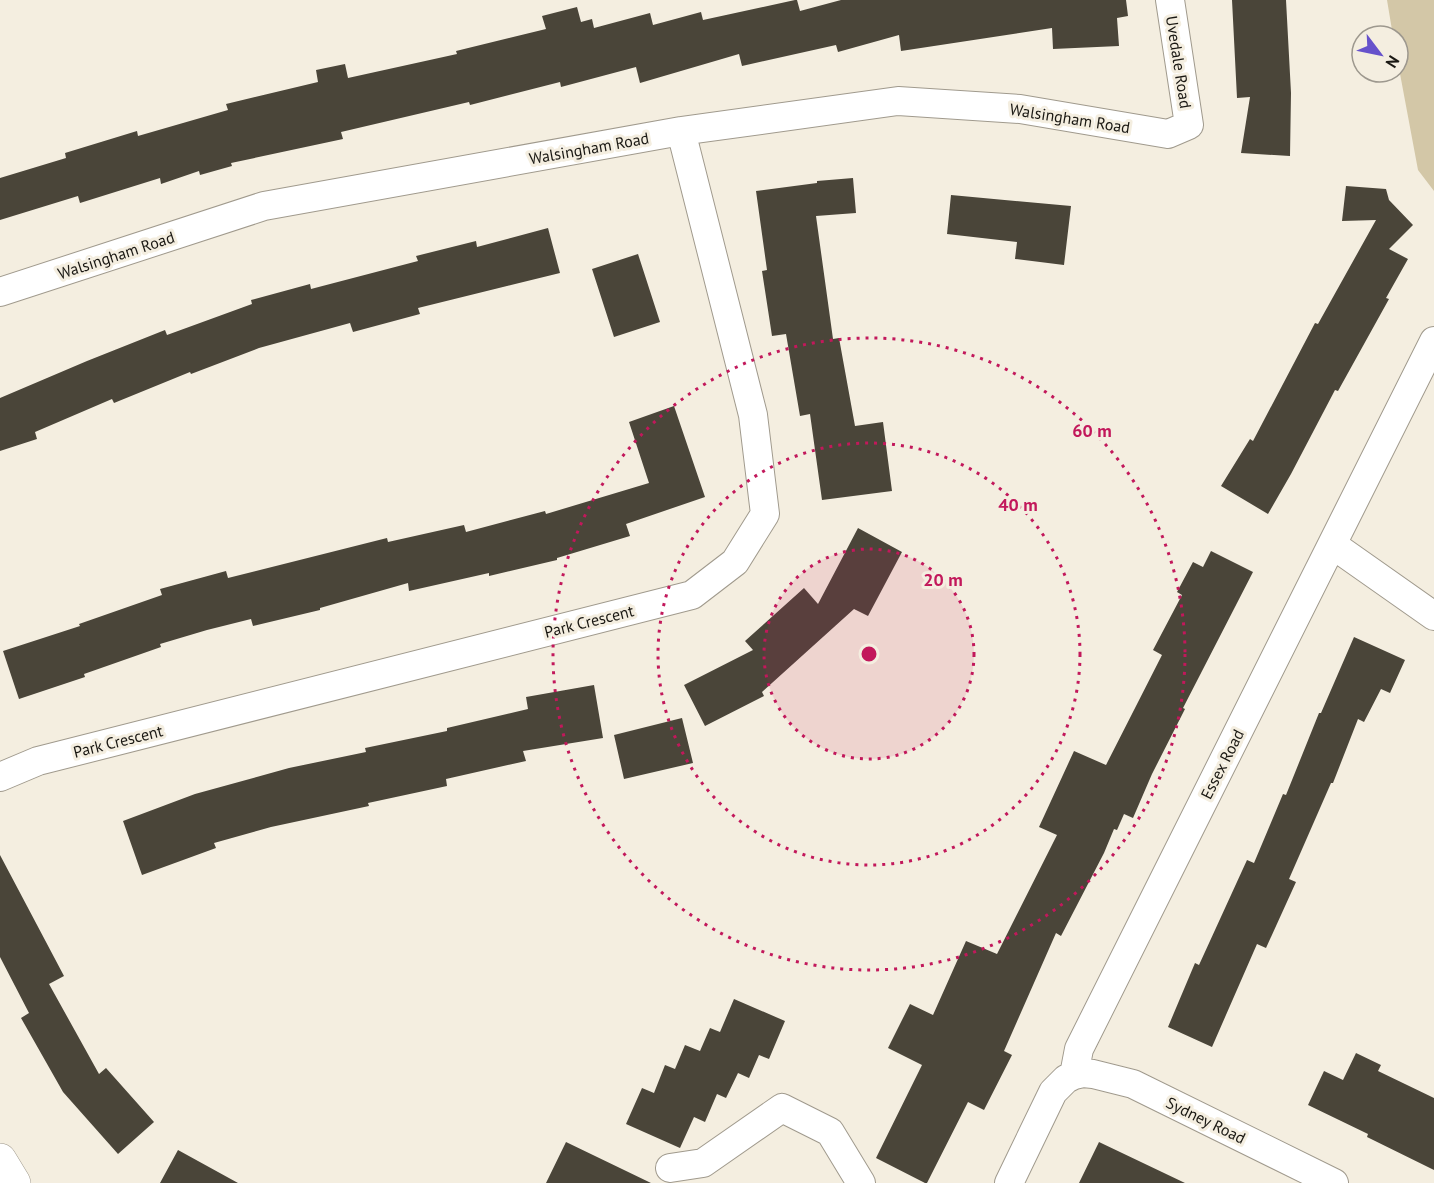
<svg xmlns="http://www.w3.org/2000/svg" width="1434" height="1183" font-family="'PT Sans',sans-serif">
	<style>
		.green { fill: #d3c7a7 }
		.building { fill: #4a4539 }
		.lines { fill: none; stroke-linecap: round; stroke-linejoin: round }
		.street-casing { stroke: #a09a8d; stroke-width: 30 }
		.primary-casing { stroke: #a09a8d; stroke-width: 34 }
		.street { stroke: #fff; stroke-width: 28 }
		.primary { stroke: #fff; stroke-width: 33 }
		.ring { fill: none; stroke: #c2185b; stroke-width: 3; stroke-dasharray: 3 6 }
		.labels { text-anchor: middle; stroke-width: 6; stroke-linejoin: round; paint-order: stroke }
		.street-label { font-size: 16px; fill: #1a1813; stroke: #f4eee0 }
		.centre { fill: #c2185b; stroke: #f4eee0; stroke-width: 3 }
		.ring-label { font-size: 18px; text-anchor: middle; font-weight: bold; fill: #c2185b; stroke: #f4eee0; stroke-width: 6; stroke-linejoin: round; paint-order: stroke }
	</style>
	<rect width="100%" height="100%" fill="#f4eee0"/>
	<!-- green -->
	<path class="green" d="M 1387,0 L 1434,0 L 1434,191 L 1418,170 L 1398,63 L 1398,36 L 1393,36 Z"/>
	<!-- building -->
	<path class="building" d="M 795,0 L 797,0 L 800,11 L 841,0 L 1126,0 L 1128,16 L 1117,18 L 1119,46 L 1053,49 L 1052,28 L 901,51 L 899,35 L 838,52 L 836,45 L 742,66 L 739,54 L 640,83 L 636,67 L 561,87 L 560,82 L 470,105 L 469,102 L 341,132 L 343,139 L 231,163 L 232,166 L 200,175 L 199,171 L 161,184 L 160,178 L 80,203 L 78,196 L 0,220 L 0,178 L 66,158 L 65,153 L 137,131 L 138,136 L 228,110 L 226,104 L 318,82 L 316,70 L 345,64 L 348,78 L 457,54 L 456,51 L 546,29 L 542,16 L 577,7 L 581,22 L 592,19 L 594,28 L 650,13 L 653,25 L 701,12 L 703,20 Z
		M 1232,0 L 1286,0 L 1291,93 L 1290,156 L 1241,153 L 1250,97 L 1237,98 Z
		M 853,178 L 856,213 L 816,216 L 833,339 L 839,338 L 855,426 L 883,422 L 892,491 L 822,500 L 810,414 L 800,416 L 786,334 L 772,336 L 762,271 L 767,270 L 756,191 L 817,183 L 817,181 Z
		M 1346,186 L 1386,189 L 1389,200 L 1413,225 L 1389,249 L 1408,259 L 1386,298 L 1389,299 L 1338,391 L 1335,390 L 1291,474 L 1268,514 L 1221,486 L 1250,439 L 1253,441 L 1315,323 L 1318,324 L 1376,220 L 1342,221 Z
		M 951,195 L 1071,206 L 1064,265 L 1015,259 L 1017,242 L 947,234 Z
		M 548,228 L 560,273 L 418,308 L 420,314 L 353,332 L 350,323 L 259,348 L 191,374 L 190,372 L 114,403 L 112,399 L 35,432 L 37,439 L 0,451 L 0,398 L 87,361 L 165,330 L 167,335 L 252,304 L 251,300 L 310,284 L 311,289 L 418,261 L 416,256 L 476,241 L 477,247 Z
		M 638,254 L 660,322 L 614,337 L 592,269 Z
		M 674,406 L 705,497 L 626,524 L 630,536 L 557,558 L 557,560 L 489,576 L 489,573 L 409,591 L 408,583 L 320,608 L 320,610 L 253,626 L 251,619 L 207,630 L 160,644 L 161,647 L 84,674 L 85,677 L 19,699 L 3,651 L 80,626 L 79,624 L 162,595 L 160,589 L 226,571 L 228,578 L 387,538 L 388,542 L 464,525 L 466,532 L 545,511 L 546,514 L 649,483 L 629,422 Z
		M 858,528 L 902,552 L 868,616 L 854,609 L 762,692 L 764,696 L 705,726 L 684,685 L 753,650 L 745,641 L 804,588 L 818,604 Z
		M 1211,551 L 1253,572 L 1183,708 L 1185,709 L 1152,774 L 1133,818 L 1124,814 L 1117,830 L 1114,829 L 1104,853 L 1061,936 L 1056,933 L 1004,1051 L 1012,1055 L 984,1110 L 968,1102 L 927,1183 L 925,1183 L 876,1158 L 922,1065 L 888,1048 L 910,1004 L 933,1015 L 966,941 L 997,954 L 1057,835 L 1039,827 L 1074,751 L 1106,765 L 1162,655 L 1153,650 L 1182,595 L 1177,592 L 1193,562 L 1203,567 Z
		M 1354,637 L 1405,660 L 1390,693 L 1381,689 L 1364,722 L 1358,719 L 1333,783 L 1331,783 L 1289,879 L 1296,882 L 1266,948 L 1257,944 L 1212,1047 L 1168,1027 L 1195,963 L 1199,965 L 1247,860 L 1254,863 L 1283,794 L 1286,795 L 1319,713 L 1321,713 Z
		M 594,685 L 603,738 L 523,751 L 526,761 L 446,779 L 447,786 L 368,803 L 369,806 L 271,827 L 214,843 L 216,848 L 142,875 L 123,821 L 195,794 L 289,768 L 366,752 L 365,748 L 447,731 L 447,728 L 528,709 L 526,697 Z
		M 682,718 L 693,763 L 624,779 L 614,735 Z
		M 0,855 L 64,976 L 49,984 L 99,1074 L 106,1068 L 154,1122 L 118,1154 L 63,1092 L 21,1018 L 29,1013 L 0,957 Z
		M 734,999 L 785,1021 L 769,1059 L 759,1055 L 749,1078 L 738,1073 L 726,1098 L 717,1094 L 705,1122 L 694,1117 L 680,1148 L 626,1124 L 642,1088 L 654,1093 L 665,1065 L 675,1069 L 685,1045 L 700,1051 L 710,1028 L 720,1032 Z
		M 1356,1053 L 1381,1065 L 1378,1071 L 1434,1098 L 1434,1170 L 1367,1137 L 1368,1134 L 1308,1105 L 1324,1071 L 1343,1080 Z
		M 566,1142 L 651,1183 L 546,1183 Z
		M 1099,1142 L 1185,1183 L 1079,1183 Z
		M 178,1150 L 238,1183 L 160,1183 Z"/>
	<g class="lines">
		<!-- street casing -->
		<g class="street-casing">
			<path id="street" d="M 0,292 L 264,206 L 681,131 L 898,101 L 1020,109 L 1168,134 L 1189,125 L 1170,0
				M 1333,545 L 1434,616
				M 0,777 L 38,761 L 692,595 L 735,562 L 765,514 L 753,415 L 681,131
				M 1074,1075 L 1079,1049 L 1434,341
				M 670,1168 L 703,1163 L 782,1108 L 830,1132 L 861,1183
				M 1009,1183 L 1053,1092 L 1066,1079 L 1074,1075 L 1083,1073 L 1093,1074 L 1133,1084 L 1334,1183"/>
		</g>
		<!-- primary casing -->
		<g class="primary-casing">
			<path id="primary" d="M 0,1160 L 14,1183"/>
		</g>
		<!-- street -->
		<use href="#street" class="street"/>
		<!-- primary -->
		<use href="#primary" class="primary"/>
	</g>
	<!-- distance rings -->
	<circle cx="869" cy="654" r="105" fill="#c2185b" fill-opacity=".12"/>
	<g class="ring">
		<circle cx="869" cy="654" r="105"/>
		<circle cx="869" cy="654" r="211"/>
		<circle cx="869" cy="654" r="316"/>
	</g>
	<g class="labels">
		<!-- street labels -->
		<g class="street-label">
			<text transform="translate(1179 62) rotate(81)" y="6">Uvedale Road</text>
			<text transform="translate(1070 118) rotate(9)" y="6">Walsingham Road</text>
			<text transform="translate(589 148) rotate(-10)" y="6">Walsingham Road</text>
			<text transform="translate(116 255) rotate(-18)" y="6">Walsingham Road</text>
			<text transform="translate(589 621) rotate(-14)" y="6">Park Crescent</text>
			<text transform="translate(118 741) rotate(-14)" y="6">Park Crescent</text>
			<text transform="translate(1222 764) rotate(-63)" y="6">Essex Road</text>
			<text transform="translate(1206 1120) rotate(26)" y="6">Sydney Road</text>
		</g>
	</g>
	<circle cx="869" cy="654" r="9" class="centre"/>
	<g class="ring-label">
		<text x="1092" y="437">60 m</text>
		<text x="1018" y="511">40 m</text>
		<text x="943" y="586">20 m</text>
	</g>
	<!-- north arrow -->
	<g transform="translate(1380 54) rotate(122)"><circle r="28" fill="#f4eee0" stroke="#9d988e" stroke-width="1.5"/>
	<path d="M0-4.5L10 22L0 15L-10 22Z" fill="#6652cb"/>
	<text y="-9" font-size="16" font-weight="bold" text-anchor="middle" fill="#1a1813">N</text>
	</g>
</svg>
